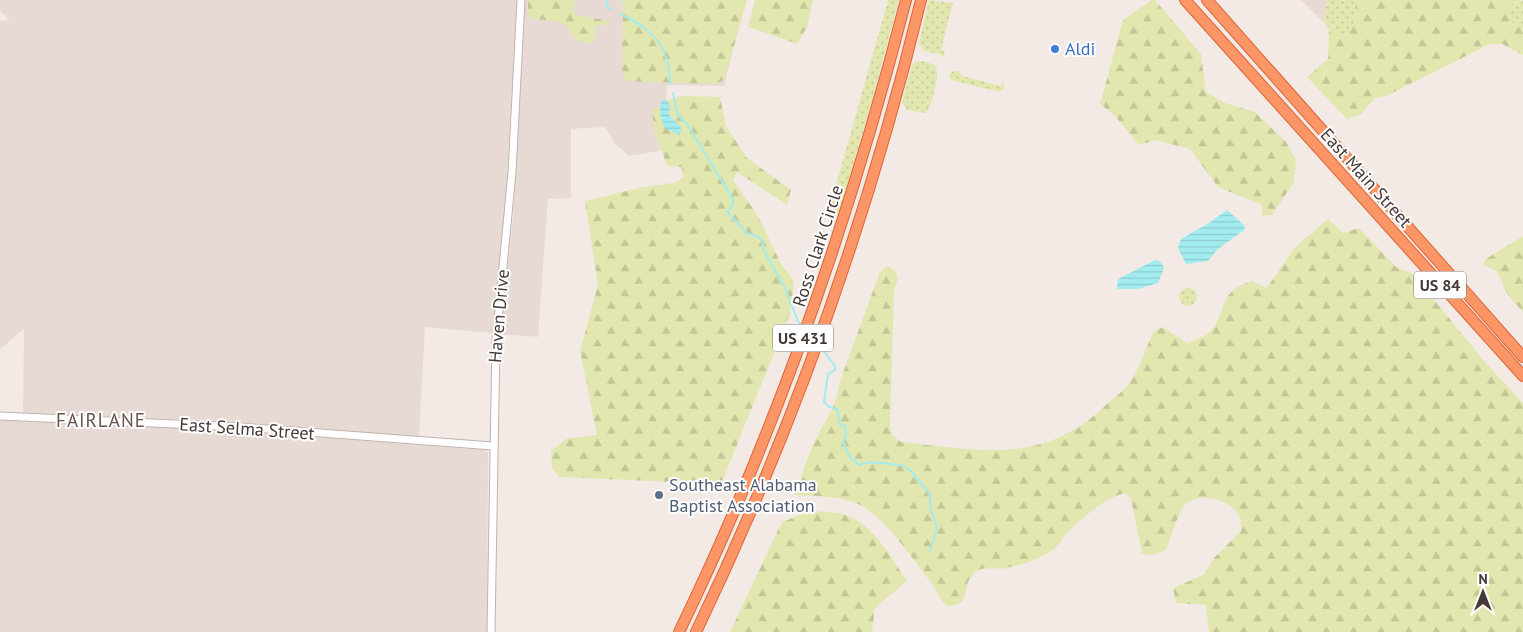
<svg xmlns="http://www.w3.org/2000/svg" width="1523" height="632" font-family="'PT Sans',sans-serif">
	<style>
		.residential { fill: #e7dad4 }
		.grass { fill: url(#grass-dots) }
		.forest { fill: url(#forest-firs) }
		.water { fill: url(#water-rules) }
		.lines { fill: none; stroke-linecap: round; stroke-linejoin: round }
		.stream { stroke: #a2ecf0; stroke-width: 2 }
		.minor-casing { stroke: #c1b2ac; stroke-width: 9 }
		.highway-casing { stroke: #dd6436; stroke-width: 12 }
		.minor { stroke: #fff; stroke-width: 7 }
		.highway { stroke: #fd9667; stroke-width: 10 }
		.shop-dot { fill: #3f7fe0; stroke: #fff; stroke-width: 2 }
		.service-dot { fill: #5c6f8a; stroke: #fff; stroke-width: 2 }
		.labels { text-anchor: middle; stroke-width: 4; stroke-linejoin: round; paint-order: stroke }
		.shield { fill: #fff; stroke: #7e7472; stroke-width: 1 }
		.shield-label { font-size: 16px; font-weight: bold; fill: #463935 }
		.shop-label { font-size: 18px; fill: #366cbe; stroke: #fff; text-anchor: start }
		.street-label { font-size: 18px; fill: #463935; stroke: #fff }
		.service-label { font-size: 18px; fill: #4e5e75; stroke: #fff; text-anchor: start }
		.neighbourhood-label { font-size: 19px; letter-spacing: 1px; fill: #68534d; stroke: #fff }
	</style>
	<defs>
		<pattern id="grass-dots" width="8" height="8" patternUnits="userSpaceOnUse" patternTransform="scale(1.25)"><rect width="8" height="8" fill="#e2e7af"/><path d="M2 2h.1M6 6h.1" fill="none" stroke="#c3c797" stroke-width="1.8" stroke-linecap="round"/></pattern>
		<pattern id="forest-firs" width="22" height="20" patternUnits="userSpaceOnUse" patternTransform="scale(1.25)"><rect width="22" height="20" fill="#e2e7af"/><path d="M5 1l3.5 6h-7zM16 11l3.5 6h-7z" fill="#c3c797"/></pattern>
		<pattern id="water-rules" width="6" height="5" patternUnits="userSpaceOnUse" patternTransform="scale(1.25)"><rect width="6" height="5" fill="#a2ecf0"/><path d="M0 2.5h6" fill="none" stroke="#8dcbce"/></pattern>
	</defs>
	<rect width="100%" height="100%" fill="#f3eae6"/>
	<!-- residential -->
	<path class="residential" d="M 0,0 L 517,0 L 504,229 L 492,333 L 425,327 L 419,437 L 231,422 L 23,413 L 24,329 L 0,349 L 0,21 L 10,20 L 0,11 Z
		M 524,0 L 746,0 L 724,86 L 667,85 L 664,150 L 629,156 L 615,144 L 605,127 L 571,129 L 571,198 L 548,199 L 538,337 L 500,334 L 513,219 Z
		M 1301,0 L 1327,0 L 1324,23 Z
		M 0,419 L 222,430 L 486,450 L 488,453 L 487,632 L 0,632 Z"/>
	<!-- grass -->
	<path class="grass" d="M 888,0 L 899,0 L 871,104 L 839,213 L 835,218 L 831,216 L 829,210 Z
		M 929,0 L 953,3 L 941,50 L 945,52 L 944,56 L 923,50 L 919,43 Z
		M 1327,0 L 1356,0 L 1353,23 L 1349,34 C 1339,36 1331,32 1324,23 Z
		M 1523,0 L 1523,30 L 1511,22 L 1511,4 Z
		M 923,61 L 935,65 C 941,72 932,106 926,113 L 907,110 L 902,101 L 912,65 L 915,62 Z
		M 953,71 L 959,71 L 962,76 L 1001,86 L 1003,82 L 1004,89 L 999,92 L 951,80 L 949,75 Z
		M1179 297a9 9 0 1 1 18 0a9 9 0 1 1-18 0Z"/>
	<!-- forest -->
	<path class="forest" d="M 528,0 L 575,0 L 573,11 L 577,15 L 609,21 L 609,25 L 596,25 L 595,41 C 580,47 573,38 567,25 L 557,21 L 531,19 L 528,13 Z
		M 623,0 L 747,0 L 724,80 L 716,84 L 626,81 L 622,69 Z
		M 755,0 L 813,0 L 807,27 L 797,44 L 748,27 Z
		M 1152,0 L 1155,0 L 1201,54 L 1206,92 L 1225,103 L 1255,112 L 1286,142 L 1296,160 L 1294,182 L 1272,215 L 1262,216 L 1262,205 L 1218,187 L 1190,149 L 1156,140 L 1139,145 L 1114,115 L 1100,104 L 1123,20 Z
		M 1356,0 L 1521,0 L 1511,4 L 1511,21 L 1523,30 L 1523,55 L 1502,44 L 1490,44 L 1386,96 L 1375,98 L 1361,114 L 1347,119 L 1307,77 L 1328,59 L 1329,29 L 1342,35 L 1349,34 L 1353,23 Z
		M 683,96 L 720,97 L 726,126 L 747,158 L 791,190 L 787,205 L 737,172 L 733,180 L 758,216 L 780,262 L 794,281 L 790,314 L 721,484 L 559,477 L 552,468 L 551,451 L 566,439 L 597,435 L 580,351 L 598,285 L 585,201 L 643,187 L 675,183 L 684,176 L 681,167 L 667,166 L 654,129 L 652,110 L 660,106 C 661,115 663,127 672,132 L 673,118 L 669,115 L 670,106 L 667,100 Z
		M 1328,219 L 1343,233 L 1359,228 L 1396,267 L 1413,274 L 1484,361 L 1523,403 L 1523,632 L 1209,632 L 1206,605 L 1176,603 L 1173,588 L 1203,575 L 1215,557 L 1241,531 C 1241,526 1241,519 1239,515 C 1229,499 1198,490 1184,506 C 1177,515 1171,538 1166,550 L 1153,555 L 1142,554 L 1131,499 L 1125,493 C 1104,498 1080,520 1065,535 C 1061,540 1058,547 1053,550 C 1040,559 1022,565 1006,568 C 994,571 985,564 973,574 C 961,586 973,606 947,606 C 938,598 937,589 930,581 C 911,557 882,512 853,502 C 835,496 814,496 795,495 C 802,477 807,456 816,439 C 827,417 837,406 840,381 L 880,272 L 887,266 L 894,270 L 898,278 L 894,291 L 890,424 L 892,435 L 901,442 C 980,450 1041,466 1105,406 C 1115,397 1128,388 1134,376 C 1142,361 1147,345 1154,331 L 1163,327 L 1187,343 C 1194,340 1203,338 1209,333 C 1229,313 1215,292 1252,281 L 1267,288 L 1294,248 Z
		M 1523,236 L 1523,312 C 1518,306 1511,300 1507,293 C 1498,277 1504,272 1483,265 L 1486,259 Z
		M 811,511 C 821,512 833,512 842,514 C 872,522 891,557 907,581 L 875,608 L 872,632 L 730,632 L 782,522 Z"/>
	<!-- water -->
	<path class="water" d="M 662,100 L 667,100 L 670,106 L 669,115 L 681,127 L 680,135 L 665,128 C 661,119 658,109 662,100 Z
		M 1227,210 L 1245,226 L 1244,230 L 1218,249 L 1208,261 L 1186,264 L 1178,248 L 1181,239 L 1209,223 Z
		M 1155,260 L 1160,261 L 1164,268 L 1158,283 L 1138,289 L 1117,289 L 1118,279 Z"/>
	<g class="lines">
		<!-- stream -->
		<path class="stream" d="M 606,0 L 608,8 L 611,9
			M 621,14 C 641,24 661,37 667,60 C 669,67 669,76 671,84
			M 673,93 L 678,115 L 687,124 L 733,199 L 733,205 L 727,212 L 748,234 L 757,236 L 763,242 L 763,249 L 784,286 L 798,321 L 802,326
			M 822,349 L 835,366 L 835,370 L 828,374 L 824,402 L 829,407 L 837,409 L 840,424 L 845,426 L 846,436 L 843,442 L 849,456 L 859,465 L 869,462 L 902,465 L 910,470 L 924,487 L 930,495 L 930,506 L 937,528 L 930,551"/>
		<!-- minor casing -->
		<g class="minor-casing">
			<path id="minor" d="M 0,416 L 240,427 L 493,446
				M 491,632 L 496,341 L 512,172 L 521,0"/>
		</g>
		<!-- highway casing -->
		<g class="highway-casing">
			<path id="highway" d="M 1185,0 L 1523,376
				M 1207,0 L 1523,357
				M 679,632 C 777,430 850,218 906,0
				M 696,632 C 793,430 868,218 921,0"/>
		</g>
		<!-- minor -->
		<use href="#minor" class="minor"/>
		<!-- highway -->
		<use href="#highway" class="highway"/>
	</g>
	<!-- markers -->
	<circle class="shop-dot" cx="1055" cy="49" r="5"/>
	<circle class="service-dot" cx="659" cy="495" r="5"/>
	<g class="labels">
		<!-- shield labels -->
		<g class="shield">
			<rect x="1414" y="271.5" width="52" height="27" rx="4"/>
			<rect x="773" y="324.5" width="60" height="27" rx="4"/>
		</g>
		<g class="shield-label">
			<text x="1440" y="291">US 84</text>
			<text x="803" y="344">US 431</text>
		</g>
		<!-- shop labels -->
		<g class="shop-label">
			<text x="1065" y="55">Aldi</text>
		</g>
		<!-- street labels -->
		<g class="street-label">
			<text transform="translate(1366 178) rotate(48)" y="6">East Main Street</text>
			<text transform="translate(818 246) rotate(-72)" y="6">Ross Clark Circle</text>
			<text transform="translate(499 316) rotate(-85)" y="6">Haven Drive</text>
			<text transform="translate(247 429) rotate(4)" y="6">East Selma Street</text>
		</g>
		<!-- service labels -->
		<g class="service-label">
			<text x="669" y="491">Southeast Alabama<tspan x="669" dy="21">Baptist Association</tspan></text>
		</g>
		<!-- neighbourhood labels -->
		<g class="neighbourhood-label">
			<text x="101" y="427">FAIRLANE</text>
		</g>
	</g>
	<!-- north arrow -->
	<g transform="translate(1483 592)" stroke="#ffffff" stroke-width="4" paint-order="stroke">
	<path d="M0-4L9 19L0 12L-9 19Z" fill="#463935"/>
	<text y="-8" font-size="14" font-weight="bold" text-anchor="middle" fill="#463935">N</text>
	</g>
</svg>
